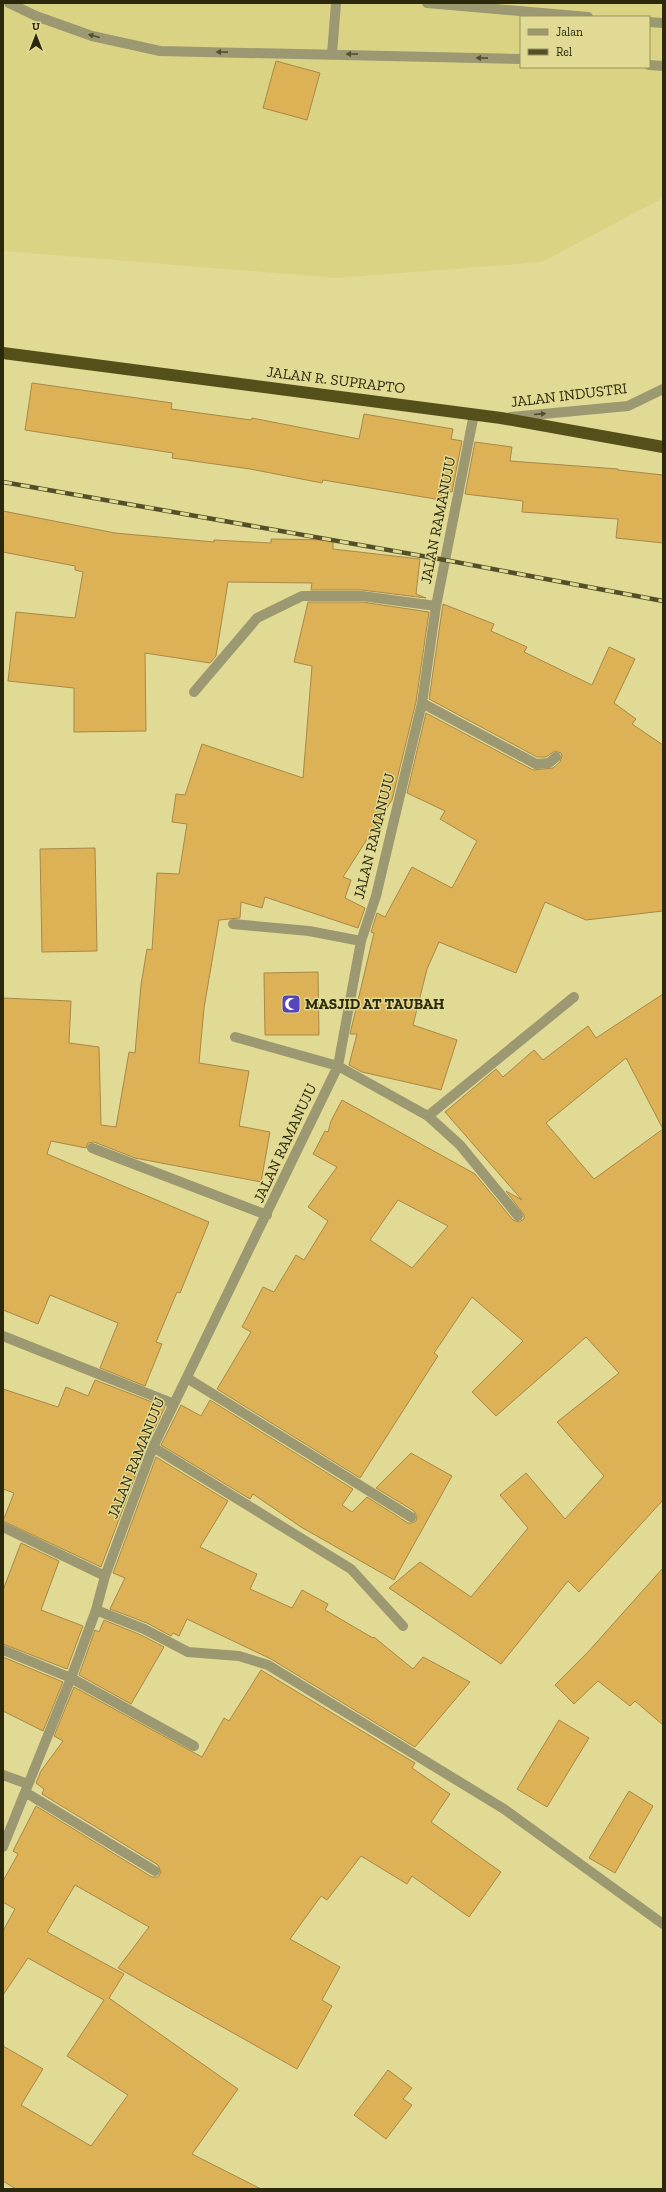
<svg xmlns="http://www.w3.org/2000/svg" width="666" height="2192" font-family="'Zilla Slab',serif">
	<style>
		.built { fill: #dbd384; fill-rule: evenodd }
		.building { fill: #ddb155; stroke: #a88849; fill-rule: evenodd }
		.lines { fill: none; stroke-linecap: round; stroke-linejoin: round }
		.minor { stroke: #9c9871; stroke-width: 10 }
		.highway { stroke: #554f1a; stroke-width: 12 }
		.rail-casing { stroke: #534f29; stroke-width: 4.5 }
		.rail { stroke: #e1da94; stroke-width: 3; stroke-dasharray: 9; stroke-linecap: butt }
		.oneway { fill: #534f2f }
		.labels { text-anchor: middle; stroke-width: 3; stroke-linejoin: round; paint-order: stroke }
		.street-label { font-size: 15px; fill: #2b280b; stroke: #e1da94 }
		.poi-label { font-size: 15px; font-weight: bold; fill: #2b280b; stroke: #e1da94; text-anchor: start }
	</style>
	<rect width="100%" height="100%" fill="#e1da94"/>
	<!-- built -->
	<path class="built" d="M 3,3 L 663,3 L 663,198 L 542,262 L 336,278 L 3,251 ZM 521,17 L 649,17 L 649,67 L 521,67 Z"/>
	<!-- building -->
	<path class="building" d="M 276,61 L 320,73 L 307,120 L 263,108 Z
		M 32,383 L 172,403 L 171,409 L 251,420 L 252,418 L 359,439 L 364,414 L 453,429 L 451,439 L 462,441 L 452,492 L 442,491 L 441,500 L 323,480 L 322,483 L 250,469 L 172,458 L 173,453 L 25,430 Z
		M 475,442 L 512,447 L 510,461 L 618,469 L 618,470 L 663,475 L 663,543 L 616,538 L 618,519 L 522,512 L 523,501 L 465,494 Z
		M 3,511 L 115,533 L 214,542 L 214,540 L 271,543 L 271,539 L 333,540 L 333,549 L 420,559 L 416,594 L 426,598 L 362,590 L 311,590 L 312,583 L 228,582 L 216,656 L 210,663 L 145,653 L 146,731 L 74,732 L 74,688 L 8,681 L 16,612 L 75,618 L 83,572 L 75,570 L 75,566 L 3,552 Z
		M 308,602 L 362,602 L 429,612 L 416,702 L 392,800 L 343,877 L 351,880 L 345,898 L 365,908 L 358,928 L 265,897 L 262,908 L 241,902 L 240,918 L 219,920 L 204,1008 L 199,1063 L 249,1071 L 239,1126 L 270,1132 L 261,1182 L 135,1158 L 94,1142 L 88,1143 L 86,1148 L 51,1141 L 47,1154 L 209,1222 L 180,1293 L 177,1292 L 156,1342 L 162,1344 L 145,1386 L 100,1368 L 118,1323 L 50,1295 L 38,1324 L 3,1310 L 3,998 L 71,1001 L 69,1043 L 99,1047 L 101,1125 L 116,1127 L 129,1052 L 135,1053 L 141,985 L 147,949 L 152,950 L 157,873 L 179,874 L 187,824 L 172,822 L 176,794 L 185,795 L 202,744 L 303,778 L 312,666 L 294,662 Z
		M 443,604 L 494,624 L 491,631 L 527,647 L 524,652 L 592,685 L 609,647 L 635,659 L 614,703 L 636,719 L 632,724 L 663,745 L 663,911 L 586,920 L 545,902 L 516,973 L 439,942 L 427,969 L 413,1025 L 457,1040 L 441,1090 L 362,1072 L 349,1065 L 357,1034 L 350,1034 L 374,933 L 371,932 L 377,913 L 385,917 L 412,867 L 452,888 L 477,841 L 440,819 L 445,811 L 407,793 L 426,713 L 533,770 L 553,768 L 560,762 L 562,756 L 561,753 L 555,751 L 546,757 L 537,757 L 429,699 Z
		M 95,848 L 97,951 L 42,952 L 40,849 Z
		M 318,972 L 319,1035 L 265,1035 L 264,973 Z
		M 663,994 L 663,1129 L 626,1058 L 546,1123 L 594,1179 L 663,1129 L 663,1500 L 579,1592 L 568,1581 L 501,1664 L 389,1588 L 420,1562 L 471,1597 L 528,1528 L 500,1495 L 526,1473 L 565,1519 L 604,1476 L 557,1422 L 619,1373 L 586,1337 L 496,1416 L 472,1392 L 523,1341 L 472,1297 L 434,1353 L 438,1356 L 360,1478 L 217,1389 L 251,1332 L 242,1327 L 263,1287 L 274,1292 L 296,1255 L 304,1260 L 328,1221 L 308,1207 L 337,1167 L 313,1154 L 325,1131 L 328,1132 L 331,1121 L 342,1100 L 475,1174 L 513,1220 L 519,1222 L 524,1219 L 524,1215 L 506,1191 L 522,1200 L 445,1112 L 496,1069 L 503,1077 L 534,1050 L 543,1060 L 588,1026 L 596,1038 ZM 398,1200 L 448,1226 L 412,1268 L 370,1240 Z
		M 95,1380 L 165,1407 L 147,1445 L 101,1567 L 3,1521 L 14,1493 L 3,1489 L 3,1389 L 58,1407 L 66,1387 L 88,1396 Z
		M 210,1400 L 353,1489 L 342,1505 L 352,1512 L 367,1497 L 408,1523 L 411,1523 L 416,1521 L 417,1517 L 414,1511 L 376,1488 L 411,1453 L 452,1476 L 394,1580 L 301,1527 L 253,1494 L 250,1499 L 161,1445 L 181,1405 L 201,1416 Z
		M 156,1457 L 228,1501 L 200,1547 L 257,1574 L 250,1589 L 292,1608 L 302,1590 L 328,1604 L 325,1610 L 373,1638 L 374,1637 L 413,1669 L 423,1657 L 470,1682 L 415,1747 L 271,1659 L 187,1619 L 179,1636 L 173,1633 L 171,1636 L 147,1623 L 110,1609 L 125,1578 L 113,1573 Z
		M 21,1543 L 59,1561 L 41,1610 L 83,1626 L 67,1669 L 3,1644 L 3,1590 Z
		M 663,1568 L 663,1725 L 635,1701 L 630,1706 L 598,1681 L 574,1704 L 555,1685 L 588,1652 Z
		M 104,1620 L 141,1635 L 164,1647 L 131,1704 L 79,1675 L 95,1630 L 99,1632 Z
		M 3,1657 L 63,1682 L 43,1731 L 3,1711 Z
		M 261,1670 L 415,1763 L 412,1768 L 450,1794 L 431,1822 L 501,1872 L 469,1917 L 412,1876 L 407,1884 L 361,1856 L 327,1900 L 321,1896 L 290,1939 L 340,1967 L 322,2000 L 332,2006 L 297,2069 L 118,1968 L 149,1927 L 75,1885 L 47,1932 L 124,1974 L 109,1998 L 238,2089 L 192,2154 L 261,2189 L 16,2189 L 3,2181 L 3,2046 L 43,2069 L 21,2105 L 91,2146 L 128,2095 L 67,2056 L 104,2000 L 28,1958 L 3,1995 L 3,1931 L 15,1909 L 3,1902 L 3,1881 L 18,1854 L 13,1851 L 36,1806 L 152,1877 L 158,1877 L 161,1872 L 158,1865 L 42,1794 L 44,1789 L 36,1783 L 41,1771 L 63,1741 L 54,1736 L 74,1687 L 202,1757 L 224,1718 L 229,1721 Z
		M 559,1720 L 589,1738 L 547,1807 L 517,1789 Z
		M 629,1791 L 653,1806 L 615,1873 L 589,1858 Z
		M 388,2070 L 412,2088 L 403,2099 L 412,2105 L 386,2139 L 354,2115 Z"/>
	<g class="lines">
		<!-- minor -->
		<path class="minor" d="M 9,3 L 36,16 L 92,36 L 160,51 L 521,59
			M 427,3 L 588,17
			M 649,22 L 663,23
			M 332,54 L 336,3
			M 649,65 L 663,66
			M 511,417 L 628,406 L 663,389
			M 194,692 L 257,618 L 302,596 L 362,596 L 436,606
			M 422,703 L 536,764 L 549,763 L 556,757
			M 233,924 L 309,931 L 361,941
			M 235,1037 L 338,1066 L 428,1116 L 460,1145 L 518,1216
			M 428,1116 L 574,997
			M 92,1148 L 267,1215
			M 3,1336 L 174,1404
			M 187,1378 L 411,1517
			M 153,1447 L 351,1569 L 403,1626
			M 3,1527 L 105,1576
			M 96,1610 L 144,1629 L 188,1652 L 239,1656 L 268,1665 L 504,1809 L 663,1924
			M 3,1650 L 71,1678 L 194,1746
			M 3,1775 L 28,1784
			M 25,1792 L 155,1871
			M 3,1847 L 71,1678 L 96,1610 L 105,1576 L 153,1447 L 338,1066 L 361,941 L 376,896 L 422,703 L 436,606 L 474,414"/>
		<!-- highway -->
		<path class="highway" d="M 3,353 L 501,418 L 663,447"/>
		<!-- rail casing -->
		<g class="rail-casing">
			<path id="rail" d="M 3,482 L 445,560 L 663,601"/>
		</g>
		<!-- rail -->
		<use href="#rail" class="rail"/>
	</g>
	<!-- one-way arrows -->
	<defs><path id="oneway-solid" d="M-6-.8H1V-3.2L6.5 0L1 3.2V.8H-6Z"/></defs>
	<g class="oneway">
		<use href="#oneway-solid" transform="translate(94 36) rotate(-165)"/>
		<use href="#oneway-solid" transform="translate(222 52) rotate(-179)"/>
		<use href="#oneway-solid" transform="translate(352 54) rotate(-179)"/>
		<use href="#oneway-solid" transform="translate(482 58) rotate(-179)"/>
		<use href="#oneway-solid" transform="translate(540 414) rotate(-5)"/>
	</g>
	<!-- icons -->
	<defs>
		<g id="mosque-square" transform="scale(1)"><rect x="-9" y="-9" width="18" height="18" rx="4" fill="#5546bd" stroke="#e1da94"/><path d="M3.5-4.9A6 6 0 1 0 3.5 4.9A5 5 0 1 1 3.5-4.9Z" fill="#fff"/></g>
	</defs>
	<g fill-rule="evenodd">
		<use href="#mosque-square" x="291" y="1004"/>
	</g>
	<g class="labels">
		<!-- street labels -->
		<g class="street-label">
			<text transform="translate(336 380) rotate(7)" y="5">JALAN R. SUPRAPTO</text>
			<text transform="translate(569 395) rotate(-7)" y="5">JALAN INDUSTRI</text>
			<text transform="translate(438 520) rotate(-79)" y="5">JALAN RAMANUJU</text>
			<text transform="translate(374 836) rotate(-76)" y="5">JALAN RAMANUJU</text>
			<text transform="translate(285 1143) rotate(-65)" y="5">JALAN RAMANUJU</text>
			<text transform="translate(136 1458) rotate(-68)" y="5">JALAN RAMANUJU</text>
		</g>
		<!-- poi labels -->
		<g class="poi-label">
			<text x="305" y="1009">MASJID AT TAUBAH</text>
		</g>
	</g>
	<!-- border -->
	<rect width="666" height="2192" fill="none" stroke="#2b280b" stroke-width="8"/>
	<!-- legend -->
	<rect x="520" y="16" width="130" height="52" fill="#e1da94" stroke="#98935d"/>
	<rect x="528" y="29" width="20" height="6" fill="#9c9871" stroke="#98935d"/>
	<text x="556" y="36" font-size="12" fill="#2b280b">Jalan</text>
	<rect x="528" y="49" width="20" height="6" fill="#534f29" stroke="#98935d"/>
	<text x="556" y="56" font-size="12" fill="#2b280b">Rel</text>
	<!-- north arrow -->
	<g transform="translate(36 36)" stroke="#e1da94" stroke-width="3" paint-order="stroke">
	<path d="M0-3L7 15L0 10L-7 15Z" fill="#2b280b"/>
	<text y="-6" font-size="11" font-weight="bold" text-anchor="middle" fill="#2b280b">U</text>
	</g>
</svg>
